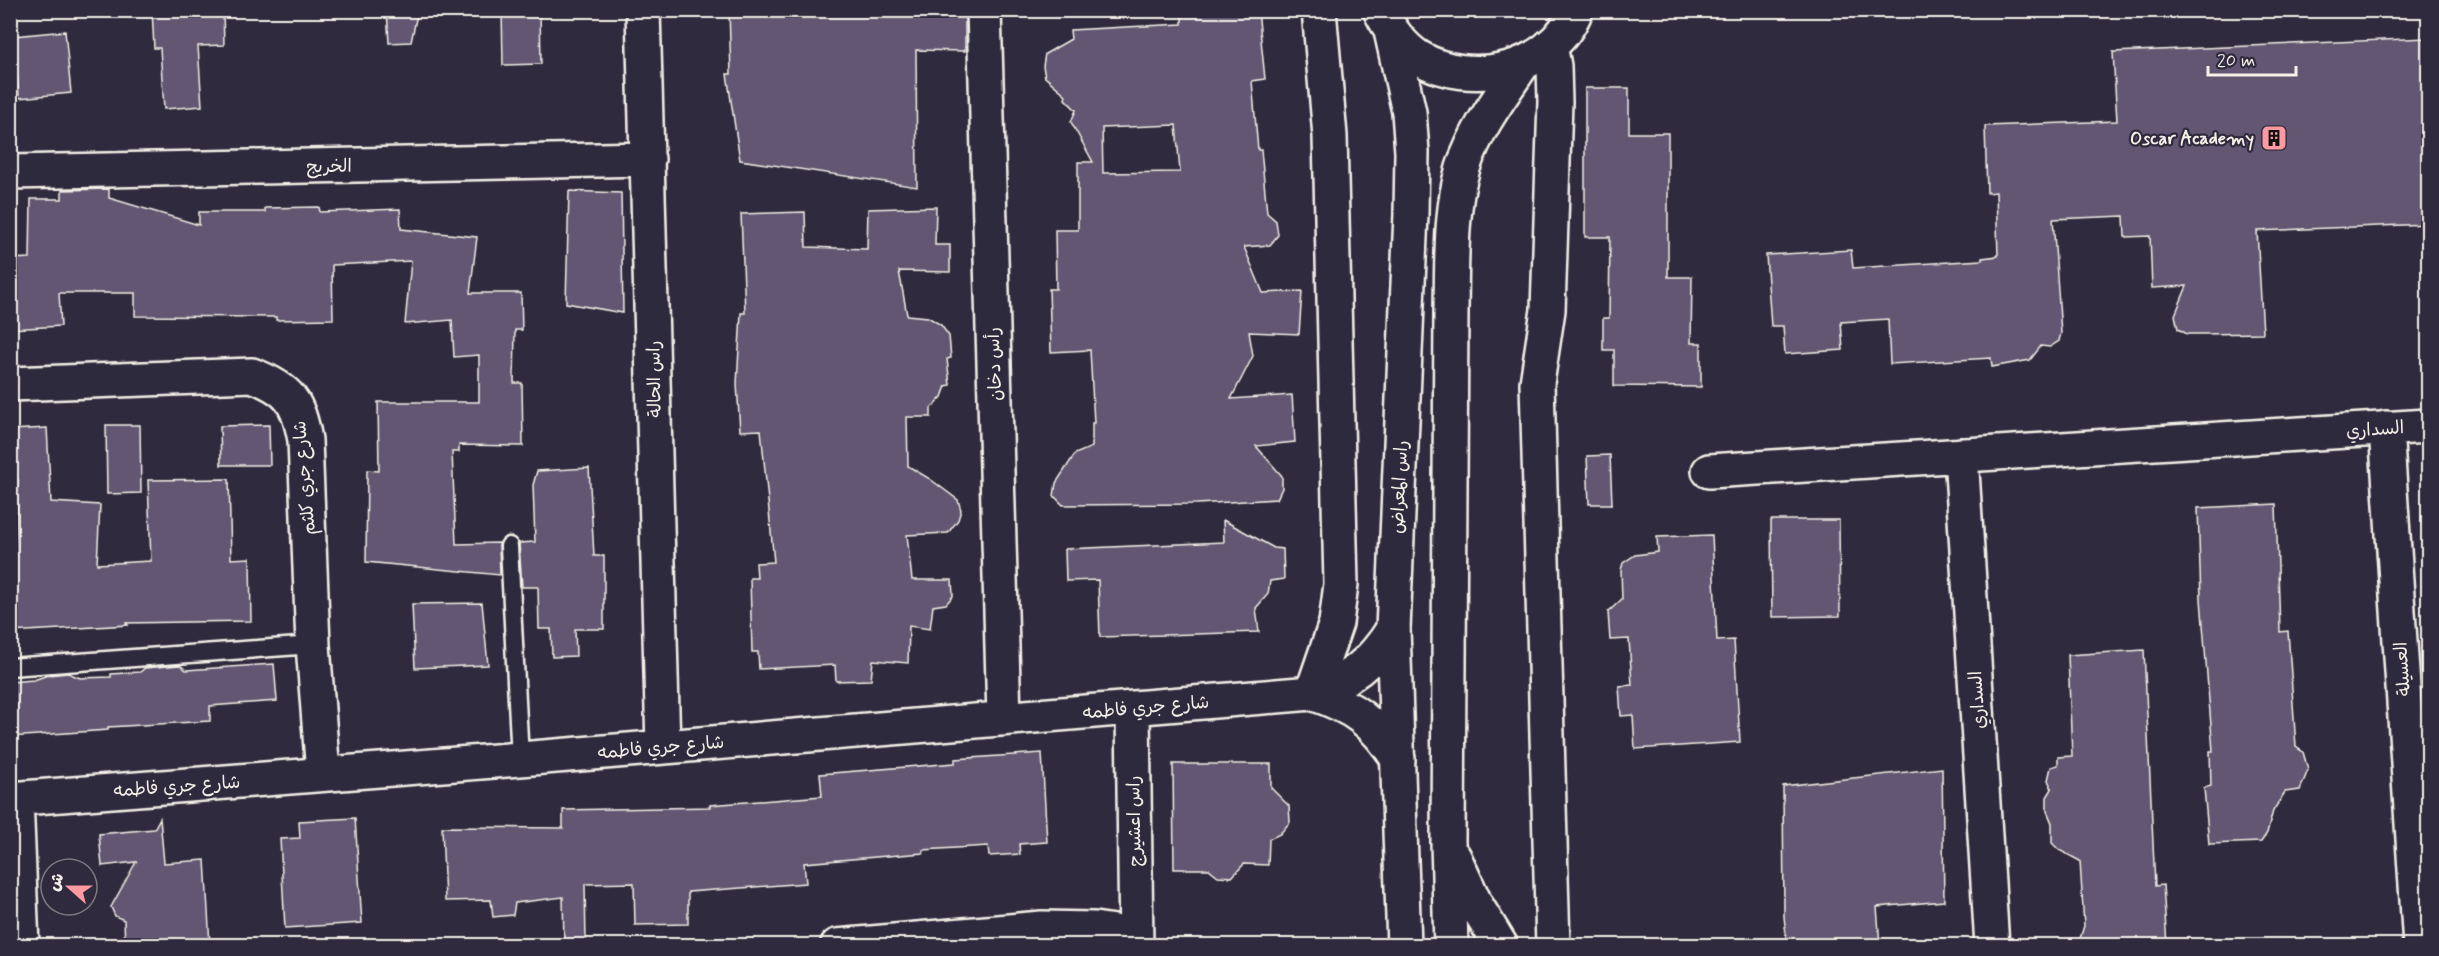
<svg xmlns="http://www.w3.org/2000/svg" width="2439" height="956" font-family="Mynerve,'Playpen Sans Arabic',sans-serif">
	<style>
		.building { fill: #635672; stroke: #f4f1e8; stroke-width: 1.5; fill-rule: evenodd }
		.lines { fill: none; stroke-linecap: round; stroke-linejoin: round }
		.lane-casing { stroke: #f4f1e8; stroke-width: 21 }
		.street-casing { stroke: #f4f1e8; stroke-width: 38 }
		.secondary-casing { stroke: #f4f1e8; stroke-width: 38 }
		.lane { stroke: #2f2a3d; stroke-width: 16 }
		.street { stroke: #2f2a3d; stroke-width: 33 }
		.secondary { stroke: #2f2a3d; stroke-width: 33 }
		.labels { text-anchor: middle; stroke-width: 4.5; stroke-linejoin: round; paint-order: stroke }
		.poi-label { font-size: 18px; font-weight: bold; fill: #f4f1e8; stroke: #2f2a3d; text-anchor: end }
		.street-label { font-size: 18px; fill: #f4f1e8; stroke: #2f2a3d }
	</style>
	<rect width="100%" height="100%" fill="#2f2a3d"/>
	<filter id="ink" filterUnits="userSpaceOnUse"><feTurbulence type="fractalNoise" baseFrequency=".0167" numOctaves="2"/><feDisplacementMap in="SourceGraphic" scale="12" xChannelSelector="R" yChannelSelector="G"/><feConvolveMatrix kernelMatrix="1 2 1 2 8 2 1 2 1" color-interpolation-filters="sRGB"/></filter>
	<g filter="url(#ink)">
		<!-- building -->
		<path class="building" d="M 152,10 L 223,10 L 224,45 L 198,46 L 202,106 L 164,109 L 160,48 L 154,48 Z
			M 387,10 L 418,10 L 411,42 L 389,43 Z
			M 502,10 L 540,10 L 541,64 L 503,65 Z
			M 729,10 L 965,10 L 965,51 L 916,50 L 917,187 L 740,160 L 727,74 L 731,74 Z
			M 1182,10 L 1258,10 L 1265,79 L 1252,81 L 1258,150 L 1261,150 L 1267,213 L 1276,221 L 1278,235 L 1270,245 L 1244,247 L 1263,293 L 1302,291 L 1299,334 L 1249,332 L 1253,356 L 1231,399 L 1292,395 L 1295,442 L 1256,446 L 1282,476 L 1282,488 L 1277,499 L 1197,504 L 1063,505 L 1054,496 L 1056,483 L 1075,454 L 1092,447 L 1092,423 L 1094,423 L 1090,350 L 1051,352 L 1049,289 L 1056,289 L 1055,230 L 1078,230 L 1078,162 L 1093,162 L 1071,122 L 1076,110 L 1065,99 L 1066,95 L 1045,77 L 1043,66 L 1045,54 L 1071,39 L 1070,30 L 1182,24 ZM 1176,125 L 1180,172 L 1103,173 L 1102,128 Z
			M 65,31 L 71,93 L 19,98 L 14,36 Z
			M 2428,38 L 2428,224 L 2257,231 L 2263,333 L 2203,334 L 2187,334 L 2178,329 L 2175,315 L 2187,286 L 2152,288 L 2150,236 L 2125,237 L 2124,216 L 2053,219 L 2061,333 L 2059,341 L 2050,347 L 2041,346 L 2030,360 L 1992,367 L 1991,358 L 1890,364 L 1888,319 L 1841,322 L 1843,350 L 1785,354 L 1783,326 L 1771,326 L 1766,255 L 1851,250 L 1853,268 L 1982,260 L 1982,258 L 1998,256 L 1996,192 L 1987,193 L 1985,126 L 2117,121 L 2113,52 Z
			M 1585,88 L 1629,88 L 1629,133 L 1668,133 L 1668,277 L 1692,277 L 1691,343 L 1701,343 L 1701,387 L 1614,386 L 1614,350 L 1603,350 L 1603,318 L 1609,318 L 1610,237 L 1585,237 Z
			M 109,189 L 109,198 L 199,225 L 199,212 L 265,212 L 265,208 L 319,207 L 320,212 L 400,209 L 401,229 L 477,237 L 470,293 L 521,293 L 522,330 L 515,330 L 514,383 L 522,383 L 523,446 L 459,445 L 459,452 L 452,452 L 456,544 L 499,543 L 500,575 L 366,562 L 367,470 L 379,471 L 378,402 L 479,402 L 479,355 L 454,357 L 452,320 L 405,324 L 411,261 L 332,265 L 333,319 L 276,320 L 276,317 L 135,316 L 135,293 L 59,293 L 61,326 L 10,329 L 10,259 L 30,258 L 31,199 L 62,199 L 62,190 Z
			M 569,191 L 621,193 L 623,313 L 566,303 Z
			M 936,207 L 935,245 L 950,245 L 950,272 L 899,271 L 907,315 L 928,317 L 941,325 L 949,336 L 951,358 L 947,359 L 950,385 L 946,386 L 942,397 L 931,408 L 931,417 L 907,417 L 908,466 L 930,479 L 958,500 L 961,510 L 958,520 L 948,533 L 907,535 L 912,580 L 952,580 L 953,596 L 946,604 L 933,606 L 930,629 L 909,626 L 908,663 L 873,660 L 871,680 L 836,681 L 835,665 L 759,669 L 758,652 L 752,652 L 750,578 L 757,578 L 756,563 L 774,562 L 761,430 L 740,431 L 737,384 L 741,313 L 745,313 L 741,214 L 805,212 L 806,247 L 867,249 L 868,209 Z
			M 106,425 L 140,425 L 141,493 L 107,494 Z
			M 269,425 L 270,465 L 221,465 L 220,426 Z
			M 47,428 L 51,502 L 100,505 L 97,564 L 151,561 L 148,480 L 229,479 L 231,559 L 250,558 L 251,621 L 126,623 L 128,625 L 10,632 L 10,570 L 14,569 L 18,480 L 10,480 L 10,430 Z
			M 1610,455 L 1612,504 L 1589,504 L 1587,456 Z
			M 589,468 L 594,556 L 604,556 L 604,629 L 575,629 L 576,656 L 552,657 L 551,629 L 539,629 L 538,587 L 522,587 L 519,543 L 535,542 L 533,485 L 537,471 Z
			M 2276,504 L 2280,632 L 2288,631 L 2296,747 L 2303,752 L 2308,770 L 2300,790 L 2285,792 L 2273,811 L 2267,833 L 2261,842 L 2209,844 L 2204,788 L 2211,786 L 2210,751 L 2213,751 L 2201,599 L 2198,508 Z
			M 1223,520 L 1274,548 L 1283,549 L 1284,579 L 1270,581 L 1268,594 L 1256,608 L 1259,632 L 1100,637 L 1098,580 L 1066,581 L 1065,549 L 1224,542 Z
			M 1771,520 L 1839,520 L 1840,616 L 1772,617 Z
			M 1712,535 L 1717,641 L 1734,640 L 1740,742 L 1635,749 L 1633,715 L 1621,716 L 1619,686 L 1632,685 L 1629,639 L 1610,640 L 1608,612 L 1622,599 L 1621,570 L 1623,563 L 1635,555 L 1658,552 L 1657,537 Z
			M 482,603 L 488,665 L 415,668 L 412,604 Z
			M 2144,650 L 2155,886 L 2163,885 L 2167,945 L 2078,945 L 2084,926 L 2080,861 L 2059,850 L 2052,843 L 2052,823 L 2047,811 L 2047,797 L 2052,789 L 2048,780 L 2051,767 L 2058,765 L 2058,757 L 2072,756 L 2068,655 Z
			M 274,664 L 277,701 L 210,706 L 210,721 L 108,727 L 108,730 L 10,737 L 10,682 L 34,680 L 48,675 L 68,673 L 80,678 L 111,677 L 111,674 L 140,672 L 145,668 L 180,665 L 186,670 Z
			M 1042,753 L 1047,842 L 1019,844 L 1020,854 L 989,856 L 988,846 L 923,850 L 923,853 L 804,863 L 806,883 L 688,892 L 688,924 L 635,925 L 634,883 L 585,884 L 586,945 L 564,945 L 563,897 L 515,903 L 513,915 L 493,917 L 491,900 L 445,901 L 442,827 L 563,828 L 563,810 L 710,807 L 710,805 L 822,796 L 820,774 L 955,763 L 955,759 Z
			M 1173,764 L 1271,764 L 1271,788 L 1289,806 L 1290,822 L 1280,834 L 1269,839 L 1268,865 L 1244,864 L 1232,877 L 1218,876 L 1209,869 L 1174,869 Z
			M 1942,768 L 1944,901 L 1877,907 L 1880,945 L 1787,945 L 1784,916 L 1783,786 Z
			M 160,818 L 164,863 L 205,860 L 210,945 L 125,945 L 124,920 L 115,916 L 111,907 L 136,862 L 102,866 L 99,834 L 154,829 Z
			M 355,818 L 362,923 L 285,928 L 280,839 L 300,838 L 299,821 Z"/>
		<g class="lines">
			<!-- lane casing -->
			<g class="lane-casing">
				<path id="lane" d="M 509,546 L 520,759
					M 10,667 L 313,645"/>
			</g>
			<!-- street casing -->
			<g class="street-casing">
				<path id="street" d="M 643,10 L 663,747
					M 984,10 L 1004,718
					M 1550,46 L 1554,66 L 1555,102 L 1548,310 L 1537,383 L 1553,946
					M 10,172 L 648,159
					M 10,384 L 252,375 C 290,389 298,402 305,440 L 313,645 L 323,774
					M 2386,428 L 2420,946
					M 1961,455 L 1992,946
					M 1709,471 L 2428,426
					M 1312,693 L 1336,623 L 1341,584 L 1330,136 L 1319,10
					M 1312,693 C 1354,707 1374,722 1398,759
					M 1133,708 L 1136,946
					M 16,798 L 22,946
					M 10,799 L 520,759 L 1312,693 C 1351,679 1371,664 1393,629
					M 837,946 L 1042,928 L 1094,929 L 1135,935"/>
			</g>
			<!-- secondary casing -->
			<g class="secondary-casing">
				<path id="secondary" d="M 1380,10 C 1389,28 1401,46 1418,57 C 1470,89 1552,71 1576,10
					M 1391,31 L 1409,112 L 1412,152 L 1411,214 L 1393,629 L 1404,946
					M 1454,857 L 1476,905 L 1501,946
					M 1451,946 L 1448,842 L 1451,310 C 1452,266 1450,210 1463,168 C 1475,131 1500,97 1522,65"/>
			</g>
			<!-- lane -->
			<use href="#lane" class="lane"/>
			<!-- street -->
			<use href="#street" class="street"/>
			<!-- secondary -->
			<use href="#secondary" class="secondary"/>
		</g>
	</g>
	<!-- icons -->
	<defs>
		<g id="building-square" transform="scale(1.35)"><rect x="-9" y="-9" width="18" height="18" rx="4" fill="#ff9aa2" stroke="#2f2a3d"/><path d="M-4-6H4V6H1V3H-1V6H-4ZM-2.5-4.3h1.7v1.8h-1.7ZM.8-4.3h1.7v1.8H.8ZM-2.5-1h1.7V.8h-1.7ZM.8-1h1.7V.8H.8Z" fill="#111"/></g>
	</defs>
	<g fill-rule="evenodd">
		<use href="#building-square" x="2274" y="138"/>
	</g>
	<g class="labels">
		<!-- poi labels -->
		<g class="poi-label">
			<text x="2254" y="144">Oscar Academy</text>
		</g>
		<!-- street labels -->
		<g class="street-label">
			<text transform="translate(329 166) rotate(-1)" y="6">الخريج</text>
			<text transform="translate(994 364) rotate(-92)" y="6">رأس دخان</text>
			<text transform="translate(654 379) rotate(-91)" y="6">راس الحالة</text>
			<text transform="translate(2375 429) rotate(-4)" y="6">السداري</text>
			<text transform="translate(304 478) rotate(-95)" y="6">شارع جري كلثم</text>
			<text transform="translate(1399 487) rotate(-87)" y="6">راس المعراض</text>
			<text transform="translate(2402 669) rotate(-94)" y="6">العسيلة</text>
			<text transform="translate(1977 700) rotate(-94)" y="6">السداري</text>
			<text transform="translate(1146 707) rotate(-5)" y="6">شارع جري فاطمه</text>
			<text transform="translate(661 747) rotate(-5)" y="6">شارع جري فاطمه</text>
			<text transform="translate(177 786) rotate(-4)" y="6">شارع جري فاطمه</text>
			<text transform="translate(1134 821) rotate(-91)" y="6">راس اعشيرج</text>
		</g>
	</g>
	<!-- margin -->
	<rect width="2439" height="956" fill="none" stroke="#2f2a3d" stroke-width="36"/>
	<rect x="18" y="18" width="2403" height="920" fill="none" stroke="#f4f1e8" stroke-width="2" filter="url(#ink)"/>
	<!-- north arrow -->
	<g transform="translate(69 887) rotate(291)"><circle r="28" fill="#2f2a3d" stroke="#7e7a81" stroke-width="1.5"/>
	<path d="M0-4.5L10 22L0 15L-10 22Z" fill="#ff9aa2"/>
	<text y="-9" font-size="16" font-weight="bold" text-anchor="middle" fill="#f4f1e8">ش</text>
	</g>
	<!-- scale -->
	<path d="M2208 66v9h88v-9" fill="none" stroke="#f4f1e8" stroke-width="3"/>
	<text x="2217" y="66" font-size="18" fill="#f4f1e8" stroke="#2f2a3d" stroke-width="4.5" paint-order="stroke">20 m</text>
</svg>
